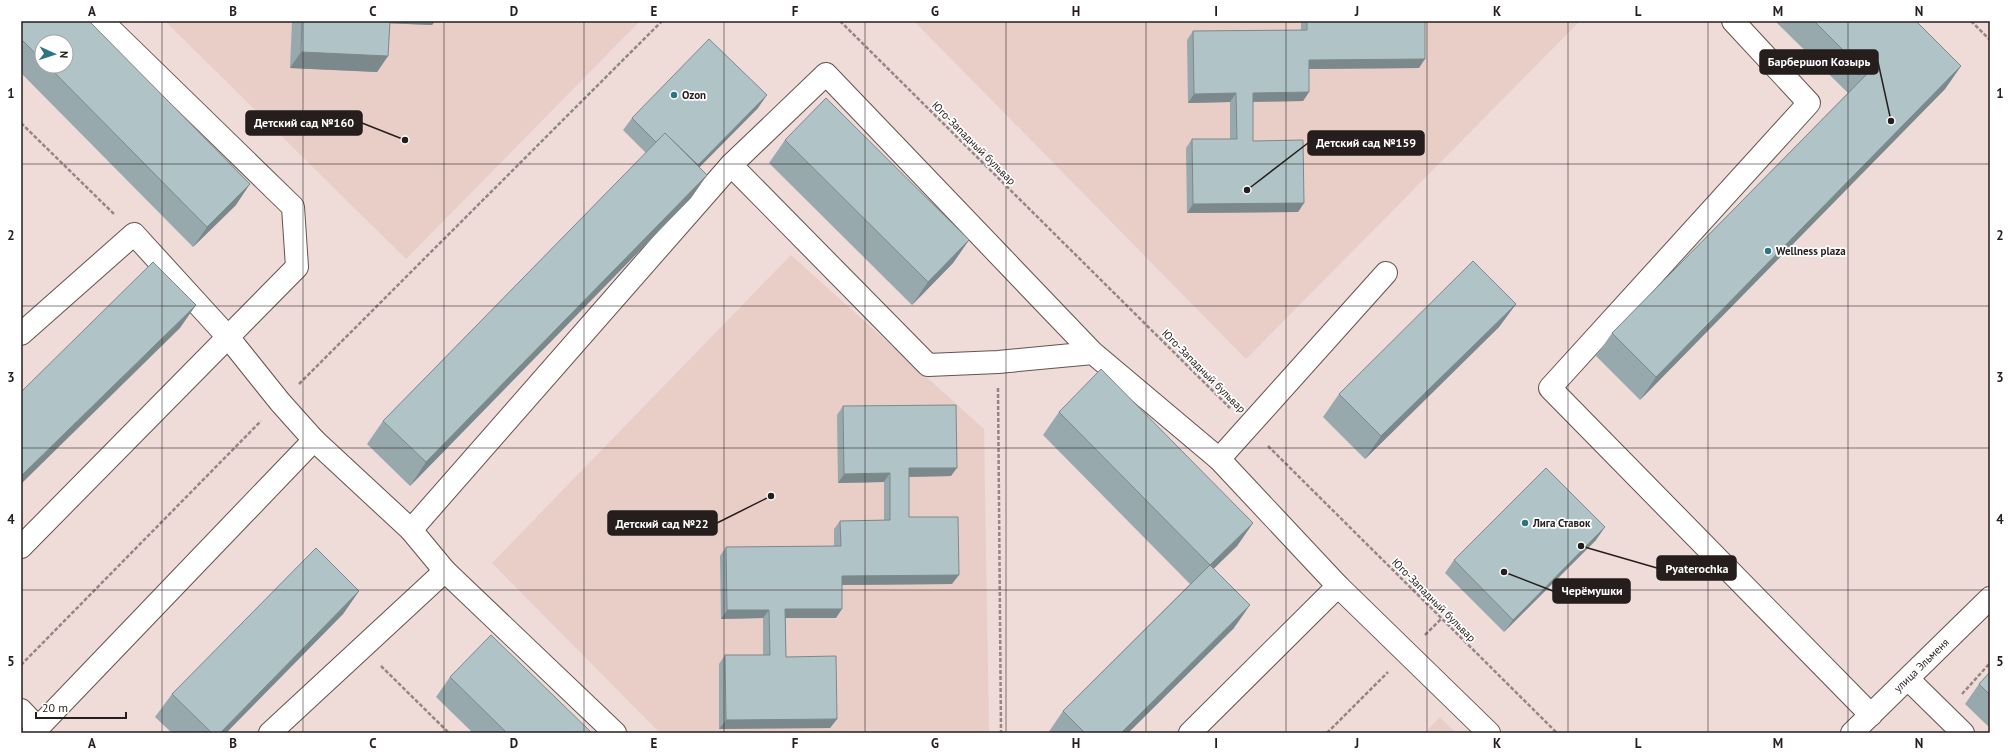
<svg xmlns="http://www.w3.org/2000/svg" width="2011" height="754" font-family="'PT Sans',sans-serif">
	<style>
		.built { fill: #e9cdc7 }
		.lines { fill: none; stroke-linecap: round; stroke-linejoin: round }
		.minor-casing { stroke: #635350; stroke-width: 24 }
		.path { stroke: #948684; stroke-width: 2.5; stroke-dasharray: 4 2; stroke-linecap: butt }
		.minor { stroke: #fff; stroke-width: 22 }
		.wall { fill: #97a9ac; fill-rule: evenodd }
		.shaded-wall { fill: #7b898c }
		.building { fill: #b0c4c8; stroke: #7b898c }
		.grid { fill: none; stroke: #251e1d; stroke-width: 1; stroke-opacity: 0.55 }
		.poi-dot { fill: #2f7483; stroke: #fff; stroke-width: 1.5 }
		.labels { text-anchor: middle; stroke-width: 3.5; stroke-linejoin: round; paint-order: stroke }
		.poi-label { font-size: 11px; font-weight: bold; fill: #251e1d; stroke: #fff; text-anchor: start }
		.street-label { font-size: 11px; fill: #251e1d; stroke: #fff }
		.leader { fill: none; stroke: #251e1d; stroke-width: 1.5 }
		.callout-dot { fill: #251e1d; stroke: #fff; stroke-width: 1.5 }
		.callout { fill: #251e1d; stroke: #251e1d; stroke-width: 1.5 }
		.callout-label { font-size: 12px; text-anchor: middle; font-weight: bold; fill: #fff }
		.neatline { fill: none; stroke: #251e1d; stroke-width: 1.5 }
		.grid-label { font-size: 13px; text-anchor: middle; font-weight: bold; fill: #251e1d }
	</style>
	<rect width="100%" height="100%" fill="#efdbd8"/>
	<!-- built -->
	<path class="built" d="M 165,21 L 640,21 L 406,259 Z
		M 914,21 L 1580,21 L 1246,359 Z
		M 791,255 L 984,429 L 989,733 L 660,733 L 492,563 Z
		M 1440,717 L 1456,733 L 1425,733 Z"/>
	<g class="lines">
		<!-- minor casing -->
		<g class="minor-casing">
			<g id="minor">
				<path d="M 1733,21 L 1809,103 L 1550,388 L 1871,715"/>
				<path d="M 21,334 L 134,234 L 228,337 L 297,267 L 293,207 L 102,21"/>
				<path d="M 1093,353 L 998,362 L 928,365 L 731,165 L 826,74 L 1093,353 L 1219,459 L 1338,586 L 1489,733"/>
				<path d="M 1219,459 L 1386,273"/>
				<path d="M 411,530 L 445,571 L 615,733"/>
				<path d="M 21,547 L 228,337 L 280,402 L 314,440 L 411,530 L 731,165"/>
				<path d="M 1908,679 L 1963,733"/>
				<path d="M 21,710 L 38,728"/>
				<path d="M 33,733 L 314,440"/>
				<path d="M 270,733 L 445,571"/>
				<path d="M 1190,733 L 1338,586"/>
				<path id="s1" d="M 1852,733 L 1990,598"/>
			</g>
		</g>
		<!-- path -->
		<path class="path" d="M 840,21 L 1230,408
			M 1971,21 L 1990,40
			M 21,123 L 115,215
			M 299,384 L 662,21
			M 998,388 L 1001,733
			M 1268,446 L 1557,733
			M 1425,635 L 1442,618
			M 21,665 L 261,421
			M 381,666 L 449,733
			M 1962,694 L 1990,663
			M 1327,733 L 1388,672"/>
		<!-- minor -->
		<use href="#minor" class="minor"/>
	</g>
	<!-- wall -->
	<path class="wall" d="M 21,21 L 236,205 L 193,247 L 21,73 ZM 42,42 L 66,66 L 42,66 Z
		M 292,21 L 435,21 L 432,25 L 390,23 L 388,56 L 377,72 L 290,68 Z
		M 1301,21 L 1425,21 L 1419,68 L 1309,69 L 1309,92 L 1303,101 L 1253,102 L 1253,141 L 1304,203 L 1298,212 L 1187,213 L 1186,148 L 1192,139 L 1230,139 L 1230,102 L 1188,103 L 1187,40 L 1193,31 L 1301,30 Z
		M 1775,21 L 1916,21 L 1961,66 L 1945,89 L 1640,400 L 1596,356 L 1612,333 L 1848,93 Z
		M 758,108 L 699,167 L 707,175 L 691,198 L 410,486 L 367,444 L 383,421 L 646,153 L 623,130 L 632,118 Z
		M 785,140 L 969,240 L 953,263 L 912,305 L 769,163 Z
		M 1516,304 L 1499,327 L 1365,459 L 1323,417 L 1339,394 Z
		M 843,406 L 951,476 L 909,477 L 909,517 L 952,584 L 842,585 L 836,618 L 786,618 L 786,657 L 837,719 L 830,728 L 719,729 L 719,664 L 725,655 L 763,655 L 763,618 L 721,619 L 720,556 L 726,547 L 834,546 L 834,529 L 840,521 L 884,520 L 884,482 L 838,483 L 837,415 Z
		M 1059,412 L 1253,523 L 1237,546 L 1214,568 L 1234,628 L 1128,733 L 1048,733 L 1063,711 L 1190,584 L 1043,435 Z
		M 1596,540 L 1504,632 L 1445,573 L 1454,560 Z
		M 359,591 L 343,614 L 226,733 L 172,733 L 155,717 L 172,694 Z
		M 1990,672 L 1990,728 L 1965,704 L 1979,684 Z
		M 450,677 L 592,733 L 473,733 L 436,697 Z"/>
	<!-- shaded-wall -->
	<path class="shaded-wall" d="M 381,21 L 435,21 L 432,25 L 380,23 Z
		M 301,52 L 388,56 L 377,72 L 290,68 Z
		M 1425,59 L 1419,68 L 1303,69 L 1309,60 Z
		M 1961,66 L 1945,89 L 1640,400 L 1656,377 Z
		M 1309,92 L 1303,101 L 1246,102 L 1253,93 Z
		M 1236,93 L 1230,102 L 1188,103 L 1194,94 Z
		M 767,95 L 758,108 L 680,187 L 689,174 Z
		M 707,175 L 691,198 L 410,486 L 426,462 Z
		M 250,184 L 236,205 L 193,247 L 207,227 Z
		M 1304,203 L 1298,212 L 1187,213 L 1193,204 Z
		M 969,240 L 953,263 L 912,305 L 928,282 Z
		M 1516,304 L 1499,327 L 1365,459 L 1381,436 Z
		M 196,305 L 180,328 L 21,484 L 21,476 Z
		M 909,468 L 957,468 L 951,476 L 902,477 Z
		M 890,473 L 884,482 L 838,483 L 844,474 Z
		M 1253,523 L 1237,546 L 1194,588 L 1210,565 Z
		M 1605,527 L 1596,540 L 1504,632 L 1513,620 Z
		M 959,575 L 952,584 L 836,585 L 842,576 Z
		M 359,591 L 343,614 L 226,733 L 220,733 Z
		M 1250,605 L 1234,628 L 1128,733 L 1121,733 Z
		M 785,609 L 842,609 L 836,618 L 779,618 Z
		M 727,610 L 769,610 L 763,618 L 721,619 Z
		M 837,719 L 830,728 L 719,729 L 726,720 Z"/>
	<!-- building -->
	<path class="building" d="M 21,21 L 89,21 L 250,184 L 207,227 L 48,66 L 66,66 L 66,42 L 42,42 L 42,60 L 21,39 Z
		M 302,21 L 390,21 L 388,56 L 301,52 Z
		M 1307,21 L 1425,21 L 1425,59 L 1309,60 L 1309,92 L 1253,93 L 1253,141 L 1303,140 L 1304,203 L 1193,204 L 1192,139 L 1237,139 L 1236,93 L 1194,94 L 1193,31 L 1307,30 Z
		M 1814,21 L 1916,21 L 1961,66 L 1656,377 L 1612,333 L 1867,74 Z
		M 709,39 L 767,95 L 698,165 L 665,133 L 656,142 L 632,118 Z
		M 826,98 L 969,240 L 928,282 L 785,140 Z
		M 665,133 L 707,175 L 426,462 L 383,421 Z
		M 1473,261 L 1516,304 L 1381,436 L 1339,394 Z
		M 153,262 L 196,305 L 21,476 L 21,392 Z
		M 1101,369 L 1253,523 L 1210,565 L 1250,605 L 1121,733 L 1085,733 L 1063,711 L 1210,565 L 1059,412 Z
		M 956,405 L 957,468 L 909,468 L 909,517 L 958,517 L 959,575 L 842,576 L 842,609 L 785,609 L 786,657 L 836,656 L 837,719 L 726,720 L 725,655 L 770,655 L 769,610 L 727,610 L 726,547 L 841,546 L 840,521 L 890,520 L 890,473 L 844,474 L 843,406 Z
		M 1546,468 L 1605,527 L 1513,620 L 1454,560 Z
		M 316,548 L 359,591 L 220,733 L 212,733 L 172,694 Z
		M 491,635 L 592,733 L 507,733 L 450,677 Z
		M 1990,672 L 1990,695 L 1979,684 Z"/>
	<!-- grid -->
	<path class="grid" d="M 162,21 L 162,733M 303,21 L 303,733M 444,21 L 444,733M 584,21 L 584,733M 724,21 L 724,733M 865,21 L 865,733M 1006,21 L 1006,733M 1146,21 L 1146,733M 1286,21 L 1286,733M 1427,21 L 1427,733M 1568,21 L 1568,733M 1708,21 L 1708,733M 1848,21 L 1848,733M 21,164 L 1990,164M 21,306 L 1990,306M 21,448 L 1990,448M 21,590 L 1990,590"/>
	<!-- markers -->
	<g class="poi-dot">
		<circle cx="674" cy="95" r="4"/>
		<circle cx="1768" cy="251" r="4"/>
		<circle cx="1525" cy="523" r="4"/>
	</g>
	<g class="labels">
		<!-- poi labels -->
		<g class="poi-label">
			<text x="682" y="99">Ozon</text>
			<text x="1776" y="255">Wellness plaza</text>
			<text x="1533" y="527">Лига Ставок</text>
		</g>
		<!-- street labels -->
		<g class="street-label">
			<text transform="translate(974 143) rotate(45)" y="4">Юго-Западный бульвар</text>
			<text transform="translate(1204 371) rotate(45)" y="4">Юго-Западный бульвар</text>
			<text transform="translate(1434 600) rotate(45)" y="4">Юго-Западный бульвар</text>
			<text dy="4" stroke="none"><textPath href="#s1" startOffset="97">улица Эльменя</textPath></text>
		</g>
	</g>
	<!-- callouts -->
	<path class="leader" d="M1891 121L1878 62M405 140L362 123M1247 190L1308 143M771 496L717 523M1581 546L1657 568M1504 572L1553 591"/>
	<g class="callout-dot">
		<circle cx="1891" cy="121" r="4"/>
		<circle cx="405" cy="140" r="4"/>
		<circle cx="1247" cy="190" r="4"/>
		<circle cx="771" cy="496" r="4"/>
		<circle cx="1581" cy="546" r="4"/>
		<circle cx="1504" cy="572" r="4"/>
	</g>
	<g class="callout">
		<rect x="1760" y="50" width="118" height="24" rx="4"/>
		<rect x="246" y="111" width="116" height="24" rx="4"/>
		<rect x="1308" y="131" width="116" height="24" rx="4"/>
		<rect x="608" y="511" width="109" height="24" rx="4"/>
		<rect x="1657" y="556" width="79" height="24" rx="4"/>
		<rect x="1553" y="579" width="77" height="24" rx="4"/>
	</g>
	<g class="callout-label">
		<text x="1819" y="66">Барбершоп Козырь</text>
		<text x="304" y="127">Детский сад №160</text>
		<text x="1366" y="147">Детский сад №159</text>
		<text x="662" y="528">Детский сад №22</text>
		<text x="1697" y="573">Pyaterochka</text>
		<text x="1592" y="595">Черёмушки</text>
	</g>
	<!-- border -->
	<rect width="2011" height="754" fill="none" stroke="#ffffff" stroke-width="44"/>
	<!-- north arrow -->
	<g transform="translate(54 54) rotate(93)"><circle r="19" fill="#ffffff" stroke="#a8a5a5"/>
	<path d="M0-3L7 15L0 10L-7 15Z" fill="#2f7483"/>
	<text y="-6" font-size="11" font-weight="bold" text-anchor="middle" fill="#251e1d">N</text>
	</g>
	<!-- scale -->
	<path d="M36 712v6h90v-6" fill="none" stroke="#251e1d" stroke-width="2"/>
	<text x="42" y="712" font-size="12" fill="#251e1d" stroke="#ffffff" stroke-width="3" paint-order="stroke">20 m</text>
	<rect x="22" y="22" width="1967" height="710" class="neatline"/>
	<g class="grid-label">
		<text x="92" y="16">A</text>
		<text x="233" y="16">B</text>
		<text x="373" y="16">C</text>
		<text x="514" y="16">D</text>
		<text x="654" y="16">E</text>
		<text x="795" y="16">F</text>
		<text x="935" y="16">G</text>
		<text x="1076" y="16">H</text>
		<text x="1216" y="16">I</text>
		<text x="1357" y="16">J</text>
		<text x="1497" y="16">K</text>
		<text x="1638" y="16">L</text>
		<text x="1778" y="16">M</text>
		<text x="1919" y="16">N</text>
		<text x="11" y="98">1</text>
		<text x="2000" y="98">1</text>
		<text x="11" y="240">2</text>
		<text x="2000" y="240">2</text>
		<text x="11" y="382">3</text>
		<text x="2000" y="382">3</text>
		<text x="11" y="524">4</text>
		<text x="2000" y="524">4</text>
		<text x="11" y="666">5</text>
		<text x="2000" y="666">5</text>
		<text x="92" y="748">A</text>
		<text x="233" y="748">B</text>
		<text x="373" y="748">C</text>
		<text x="514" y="748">D</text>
		<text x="654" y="748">E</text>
		<text x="795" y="748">F</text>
		<text x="935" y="748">G</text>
		<text x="1076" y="748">H</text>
		<text x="1216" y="748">I</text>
		<text x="1357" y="748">J</text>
		<text x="1497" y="748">K</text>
		<text x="1638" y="748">L</text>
		<text x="1778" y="748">M</text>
		<text x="1919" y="748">N</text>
	</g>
</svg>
